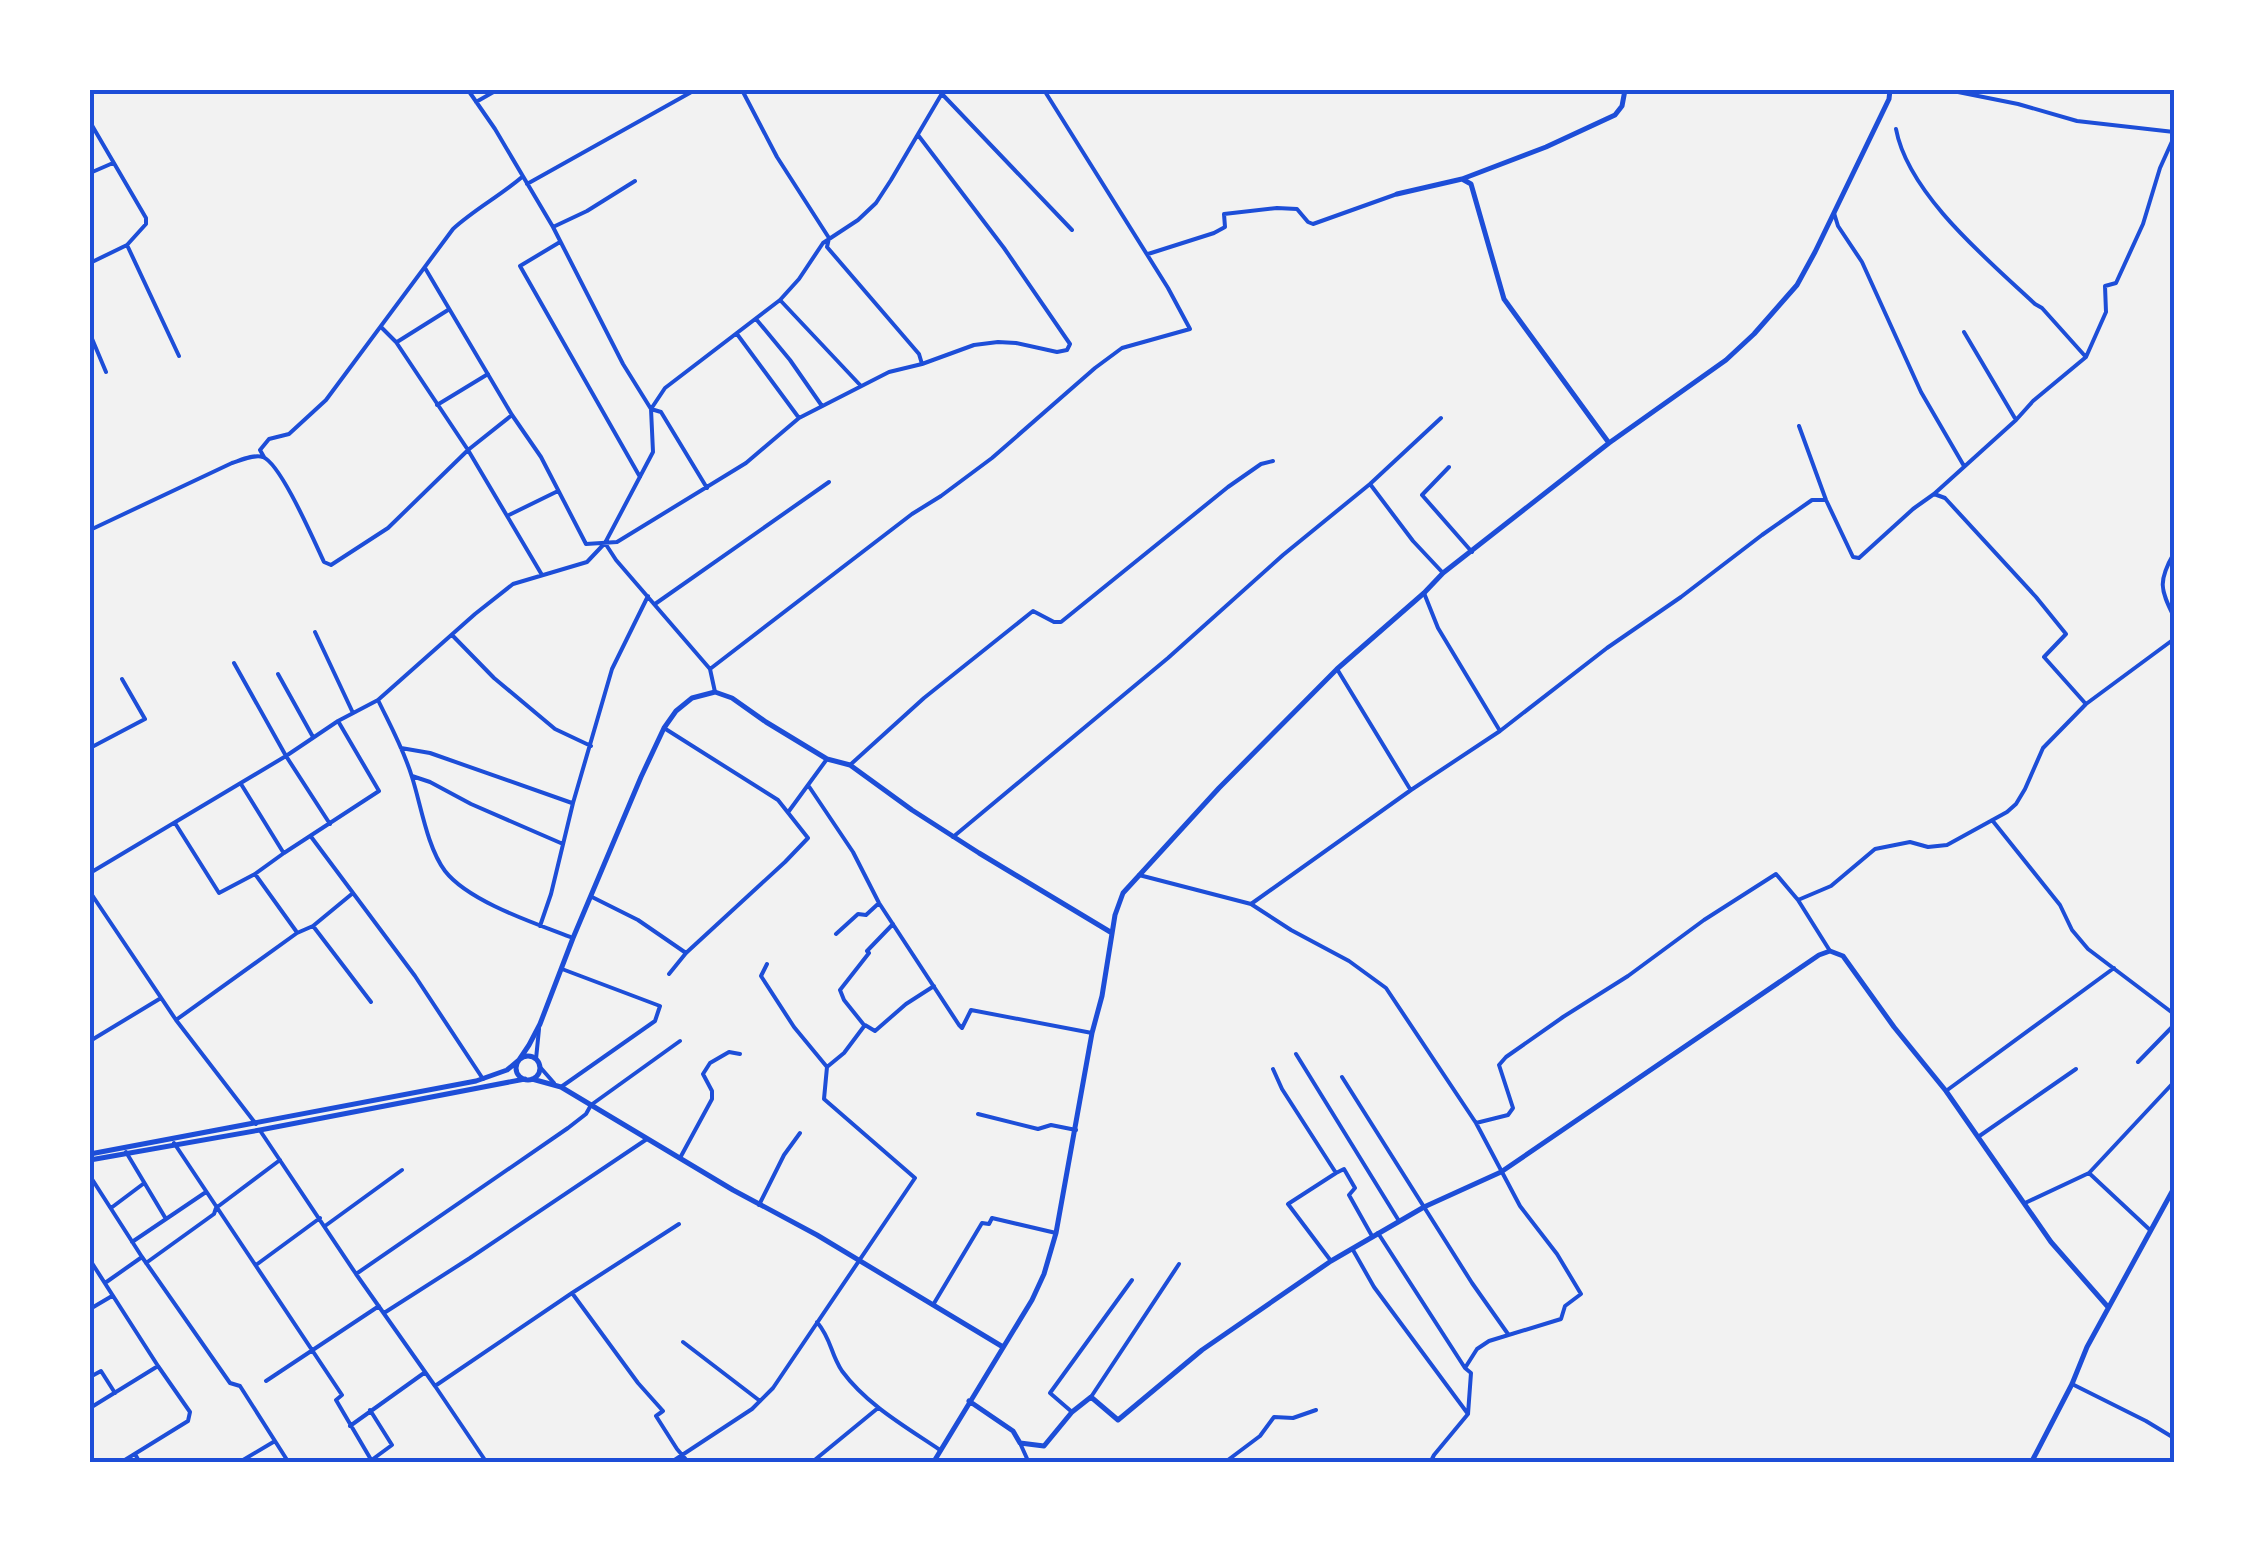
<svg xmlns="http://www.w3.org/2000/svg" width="2264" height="1553" font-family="'Archivo Narrow',sans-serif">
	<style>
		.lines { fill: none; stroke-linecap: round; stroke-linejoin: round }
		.minor { stroke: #1d4ed8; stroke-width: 4 }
		.tertiary { stroke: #1d4ed8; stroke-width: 5 }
		.neatline { fill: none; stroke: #1d4ed8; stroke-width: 4 }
	</style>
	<rect width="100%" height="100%" fill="#f2f2f2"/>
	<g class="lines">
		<!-- minor -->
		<path class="minor" d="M 468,90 L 495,129 L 553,227 L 623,364 L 651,409 L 653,452 L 605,543 L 616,560 L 710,669 L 715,692
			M 742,90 L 777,157 L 829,238 L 827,247 L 919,354 L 922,364
			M 1948,90 L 2018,104 L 2077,121 L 2174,132
			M 942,94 L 1072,230
			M 476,102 L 497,90
			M 90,122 L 146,218 L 146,224 L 127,245 L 90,263
			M 1896,129 C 1908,194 1988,260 2035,304 L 2042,308 L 2085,356
			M 90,173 L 113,163
			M 527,184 L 695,90
			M 1834,213 L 1838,226 L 1862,262 L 1921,392 L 1964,466
			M 553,227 L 587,211 L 635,181
			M 560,242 L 520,266 L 640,477
			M 127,245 L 179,356
			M 1148,254 L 1214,233 L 1225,227 L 1224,214 L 1277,208 L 1297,209 L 1308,222 L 1313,224 L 1397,194
			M 425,268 L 512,415 L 541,457 L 586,544 L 617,542 L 746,463 L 799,418 L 889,372 L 922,364 L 974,345 L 998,342 L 1016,343 L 1057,352 L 1067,350 L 1070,344 L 1004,248 L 918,135
			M 780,300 L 861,386
			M 756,319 L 790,360 L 822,406
			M 382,328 L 396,342 L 468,450 L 542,575
			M 1964,332 L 2016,420
			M 90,334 L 106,372
			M 737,334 L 799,418
			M 397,342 L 448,310
			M 437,405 L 488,374
			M 1799,426 L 1826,500 L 1853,557 L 1859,558 L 1913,509 L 1934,494 L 1945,498 L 2036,597 L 2066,634 L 2044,657 L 2085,703
			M 264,457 L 260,450 L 269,439 L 289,434 L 326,400 L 453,229 C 475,209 500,196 522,177
			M 1449,467 L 1422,495 L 1472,552
			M 1370,484 L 1413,541 L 1443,573
			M 707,488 L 661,412 L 651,409 L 665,388 L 780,300 L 799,279 L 823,243 L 858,220 L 876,203 L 891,180 L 944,90
			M 1934,494 L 2016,420 L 2033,401 L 2086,357 L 2106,312 L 2105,286 L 2116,283 L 2143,224 L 2160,168 L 2174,137
			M 509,515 L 558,491
			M 90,530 L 232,463 C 241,460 254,454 263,457 C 281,464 314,541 324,562 L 331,565 L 388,528 L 468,450 L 512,415
			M 2174,553 C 2158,581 2160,589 2174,617
			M 1424,593 L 1438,628 L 1500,731
			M 655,604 L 829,482
			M 315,632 L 353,713
			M 452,635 L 494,678 L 555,729 L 591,746
			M 234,663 L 286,756 L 330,824
			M 710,669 L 912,514 L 941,496 L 992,458 L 1095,368 L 1122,348 L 1190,329 L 1168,288 L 1044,90
			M 1337,669 L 1410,789
			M 278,674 L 313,737
			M 378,700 C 390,725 404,750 412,777 C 421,805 427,847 445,871 C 469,902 537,924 573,938
			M 664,728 L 778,800 L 808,838 L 785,862 L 686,953 L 669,974
			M 90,748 L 145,719 L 122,679
			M 401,748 L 430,753 L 572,803
			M 827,759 L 808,785 L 853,852 L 879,903 L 959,1025 L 962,1028 L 971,1010 L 1092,1033
			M 850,765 L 924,698 L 1033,611 L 1054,622 L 1061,622 L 1228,487 L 1261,464 L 1273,461
			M 412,776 L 430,782 L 471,804 L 563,844
			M 241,784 L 283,852
			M 789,811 L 808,785
			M 1992,820 L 2060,905 L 2072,930 L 2088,949 L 2174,1014
			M 175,823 L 219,893 L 255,874 L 284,853 L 379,791 L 338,721
			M 953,837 L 1168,658 L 1283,555 L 1370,484 L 1441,418
			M 312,838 L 415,976 L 483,1079
			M 90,873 L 286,756 L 338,721 L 378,700 L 475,614 L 513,584 L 587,562 L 605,543
			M 255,874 L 296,931
			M 1139,875 L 1251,904 L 1291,930 L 1349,961 L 1386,988 L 1476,1123 L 1520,1206 L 1557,1254 L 1581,1294 L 1565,1306 L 1561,1319 L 1489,1341 L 1477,1349 L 1465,1368 L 1471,1373 L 1468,1414 L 1434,1455 L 1430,1463
			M 90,892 L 176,1020 L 256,1124
			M 592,897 L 638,920 L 686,953
			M 1798,900 L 1830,951
			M 1251,904 L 1411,790 L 1500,731 L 1607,648 L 1681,597 L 1762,535 L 1812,500 L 1826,500
			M 313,926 L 371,1002
			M 540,926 L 551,894 L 573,803 L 612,669 L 648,596
			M 836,934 L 858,914 L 866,915 L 879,903
			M 176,1020 L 297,933 L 313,926 L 353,893
			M 864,1025 L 844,1000 L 840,990 L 869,953 L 867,951 L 893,924
			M 90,1041 L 161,998
			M 1296,1054 L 1399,1221
			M 536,1059 L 539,1029
			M 2138,1062 L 2174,1025
			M 540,1067 L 554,1083
			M 827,1067 L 844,1053 L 865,1025 L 875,1031 L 906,1004 L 934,986
			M 1273,1069 L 1282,1089 L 1336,1173 L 1344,1169 L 1355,1188 L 1349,1195 L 1372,1236
			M 1342,1077 L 1472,1283 L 1508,1334
			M 561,1087 L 655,1021 L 660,1006 L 562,969
			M 1946,1091 L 2114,968
			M 978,1114 L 1038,1129 L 1051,1125 L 1076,1130
			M 1476,1123 L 1508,1115 L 1513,1108 L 1499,1065 L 1506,1057 L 1563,1017 L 1628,976 L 1704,920 L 1776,874 L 1798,900 L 1831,886 L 1875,849 L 1910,842 L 1928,847 L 1947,845 L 2007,812 L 2016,804 L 2025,789 L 2043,748 L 2086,704 L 2174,639
			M 261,1132 L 356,1274 L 435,1386 L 572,1293 L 679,1224
			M 1978,1137 L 2076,1069
			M 174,1143 L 342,1395 L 336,1400 L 373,1463
			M 126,1152 L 166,1219
			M 680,1158 L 712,1099 L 712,1091 L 703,1074 L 710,1063 L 729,1052 L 740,1054
			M 2089,1173 L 2150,1230
			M 90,1176 L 142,1257 L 230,1383 L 240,1386 L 289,1463
			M 2025,1203 L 2089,1173 L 2174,1082
			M 759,1205 L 784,1155 L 800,1133
			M 111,1208 L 143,1184
			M 325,1226 L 402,1170
			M 1378,1233 L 1465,1368
			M 132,1242 L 206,1192
			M 1353,1250 L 1374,1287 L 1468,1414
			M 90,1260 L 158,1366 L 90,1408
			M 1331,1261 L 1288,1204 L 1336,1173
			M 146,1263 L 214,1214 L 216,1208 L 280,1160
			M 256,1265 L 320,1218
			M 356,1274 L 568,1128 L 586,1114 L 591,1105 L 680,1041
			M 105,1283 L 142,1257
			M 572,1293 L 638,1383 L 663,1411 L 656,1416 L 677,1449 L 689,1463
			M 933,1305 L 982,1223 L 989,1224 L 992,1218 L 1056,1233
			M 90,1309 L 112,1296
			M 384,1313 L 470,1258 L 647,1139
			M 817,1322 C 832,1340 830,1353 842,1371 C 867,1405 906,1427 940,1450
			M 683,1342 L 760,1401
			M 90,1377 L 101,1371 L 115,1393
			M 266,1381 L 379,1306
			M 2072,1384 L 2146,1421 L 2174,1438
			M 435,1386 L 487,1463
			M 1091,1397 L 1179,1264
			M 370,1410 L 392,1445 L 373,1459
			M 1072,1412 L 1050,1393 L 1132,1280
			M 350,1426 L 424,1373
			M 1020,1443 L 1029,1463
			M 135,1454 L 140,1463
			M 120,1463 L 188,1421 L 190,1412 L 158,1366
			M 238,1463 L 275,1441
			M 670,1463 L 752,1409 L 773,1388 L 915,1178 L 824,1099 L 827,1067 L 794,1027 L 761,976 L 767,964
			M 811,1463 L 878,1408
			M 1224,1463 L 1260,1436 L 1274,1417 L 1293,1418 L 1316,1410"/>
		<!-- tertiary -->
		<path class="tertiary" d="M 1462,179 L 1546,147 L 1615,115 L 1622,106 L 1625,90
			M 1397,194 L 1462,179 L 1471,184 L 1504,299 L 1609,443
			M516 1068a12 12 0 1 1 24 0a12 12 0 1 1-24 0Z
			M 532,1079 L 561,1087 L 733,1190 L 817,1235 L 1003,1347
			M 90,1154 L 476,1081 L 507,1070 L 519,1060 L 529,1045 L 540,1024 L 573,938 L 641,777 L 664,728 L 676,711 L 692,698 L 715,692 L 732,698 L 766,722 L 827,759 L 850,765 L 912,810 L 979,853 L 1112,933
			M 90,1160 L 260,1130 L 525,1079
			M 969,1401 L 1013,1431 L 1020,1443 L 1044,1446 L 1072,1412 L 1091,1397 L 1118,1420 L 1202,1350 L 1331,1261 L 1424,1207 L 1501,1172 L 1819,955 L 1830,951 L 1843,956 L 1894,1027 L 1946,1091 L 2051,1242 L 2108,1307
			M 933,1463 L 1032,1300 L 1044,1274 L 1056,1233 L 1092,1033 L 1102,996 L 1115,915 L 1123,893 L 1219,788 L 1337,669 L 1424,593 L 1443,573 L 1609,443 L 1726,360 L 1754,334 L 1797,285 L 1815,252 L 1889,99 L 1890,90
			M 2031,1463 L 2072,1384 L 2087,1347 L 2174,1188"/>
	</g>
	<!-- border -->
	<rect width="2264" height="1553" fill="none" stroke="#ffffff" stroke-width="185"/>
	<rect x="92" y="92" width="2080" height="1368" class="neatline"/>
</svg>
